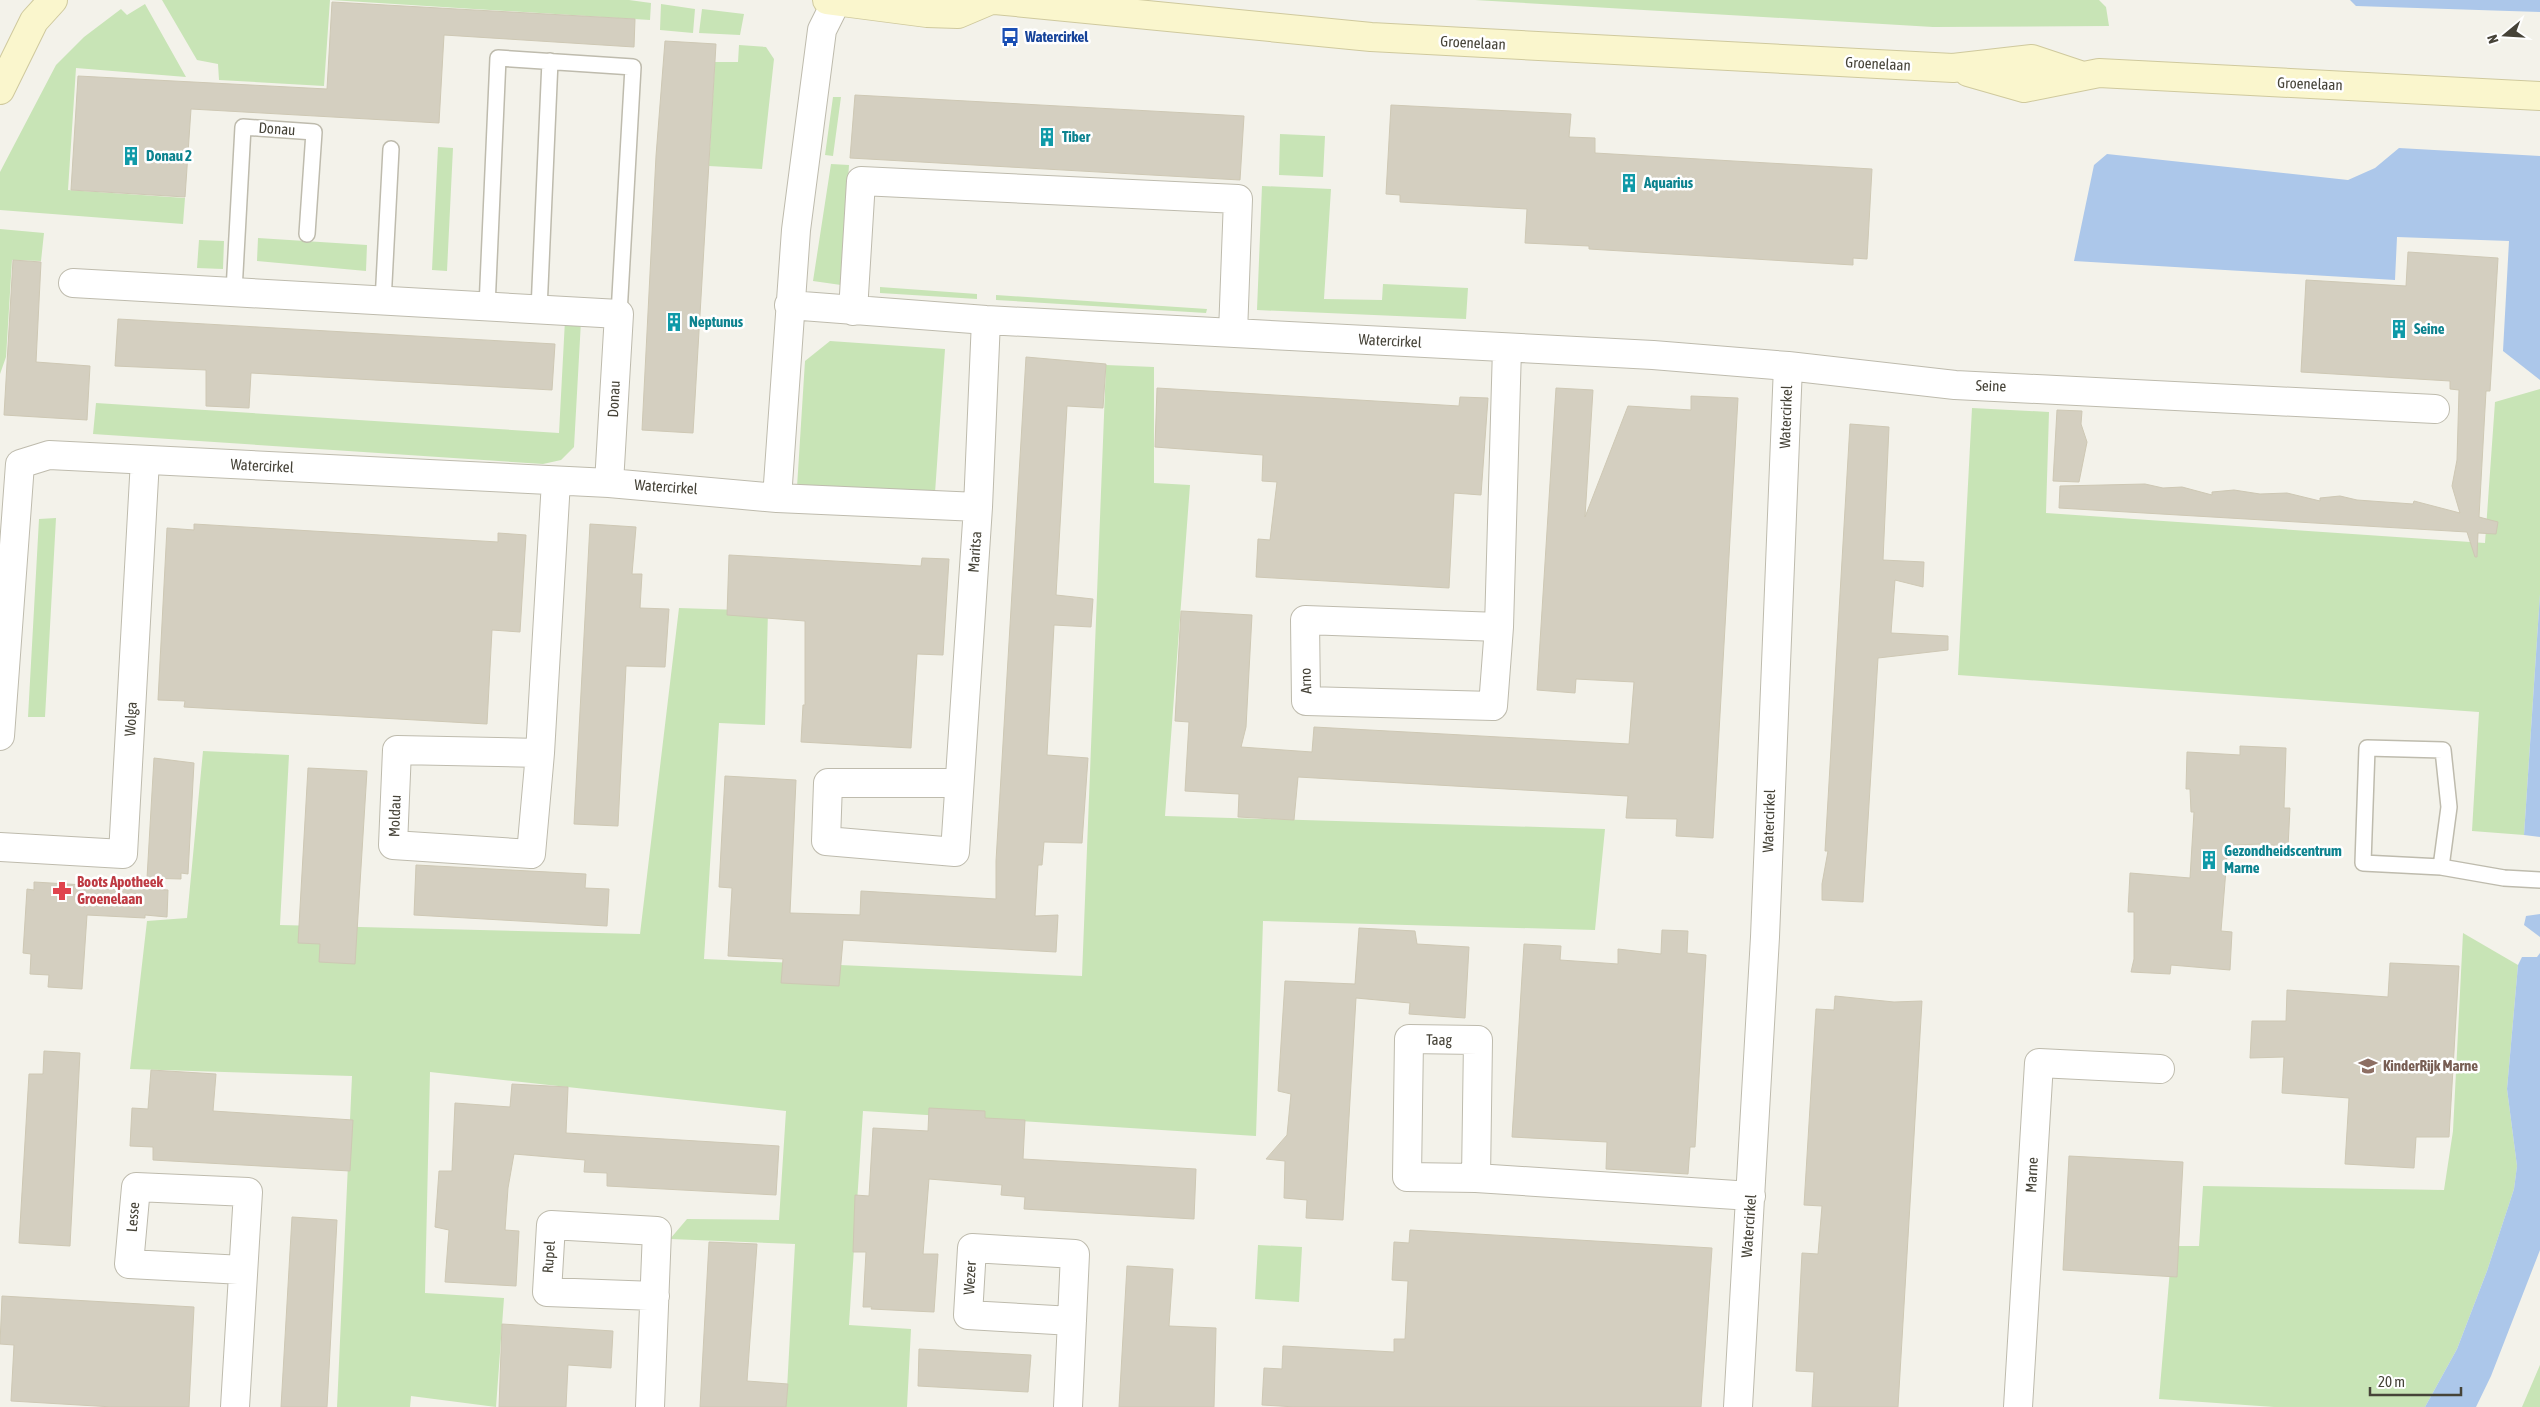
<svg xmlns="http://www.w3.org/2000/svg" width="2540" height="1407" font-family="'Asap Condensed',sans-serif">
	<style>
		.green { fill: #c8e4b6 }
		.water { fill: #acc7ea }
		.building { fill: #d4cfc0; stroke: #cec8b4 }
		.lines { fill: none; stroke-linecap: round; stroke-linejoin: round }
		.lane-casing { stroke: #bebbad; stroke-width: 18 }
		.street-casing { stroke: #bebbad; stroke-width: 30 }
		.secondary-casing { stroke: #cfc99d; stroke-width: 30 }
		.lane { stroke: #fff; stroke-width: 15 }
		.street { stroke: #fff; stroke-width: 28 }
		.secondary { stroke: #faf6cd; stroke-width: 28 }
		.labels { text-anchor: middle; stroke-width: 5; stroke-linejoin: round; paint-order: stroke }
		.transit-label { font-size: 15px; font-weight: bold; fill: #164399; stroke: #fff; text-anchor: start }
		.street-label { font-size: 15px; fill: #464338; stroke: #fff }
		.culture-label { font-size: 15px; font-weight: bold; fill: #0d838f; stroke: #fff; text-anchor: start }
		.health-label { font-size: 15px; font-weight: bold; fill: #be3a42; stroke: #fff; text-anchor: start }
		.education-label { font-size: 15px; font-weight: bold; fill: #785e54; stroke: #fff; text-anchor: start }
	</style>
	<rect width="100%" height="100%" fill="#f3f2ea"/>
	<!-- green -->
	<path class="green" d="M 162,0 L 330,0 L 324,86 L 219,80 L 218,64 L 197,60 Z
		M 331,0 L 629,0 L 651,3 L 650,20 Z
		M 1475,0 L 2099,0 L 2106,7 L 2109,26 L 1933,27 Z
		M 145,4 L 186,77 L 76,68 L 68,190 L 185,198 L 183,224 L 0,210 L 0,172 L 56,65 L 84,37 L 121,9 L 127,15 Z
		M 661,4 L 695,9 L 693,33 L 660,30 Z
		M 702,9 L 744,14 L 740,35 L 699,33 Z
		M 739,45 L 766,47 L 774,59 L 762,169 L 709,166 L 715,62 L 738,62 Z
		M 833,97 L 841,97 L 833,156 L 825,155 Z
		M 1280,134 L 1325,136 L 1323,177 L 1279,175 Z
		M 438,147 L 453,148 L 447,271 L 432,270 Z
		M 831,164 L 849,165 L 841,285 L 813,281 Z
		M 1262,186 L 1331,189 L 1324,299 L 1382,300 L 1383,284 L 1468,288 L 1466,319 L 1257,310 Z
		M 0,229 L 44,233 L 41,261 L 12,260 L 6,357 L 0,374 Z
		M 258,238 L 367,245 L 366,271 L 257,261 Z
		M 199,240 L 224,241 L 223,269 L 197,268 Z
		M 880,287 L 977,294 L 977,299 L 880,293 Z
		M 996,295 L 1207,309 L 1206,313 L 996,300 Z
		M 565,320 L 581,321 L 574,447 L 561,460 L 543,464 L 93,434 L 96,403 L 559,433 Z
		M 830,341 L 945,349 L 935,493 L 797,487 L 805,361 Z
		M 1106,365 L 1154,367 L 1154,483 L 1190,485 L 1165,816 L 1605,829 L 1595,930 L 1263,921 L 1256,1136 L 863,1111 L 849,1325 L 911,1329 L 907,1407 L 786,1407 L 795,1244 L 670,1239 L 687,1219 L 779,1220 L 786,1111 L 430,1072 L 425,1293 L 504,1298 L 496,1407 L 411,1396 L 410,1407 L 337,1407 L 352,1076 L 130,1069 L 147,921 L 187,918 L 203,751 L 289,755 L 280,925 L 640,934 L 679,608 L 768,611 L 765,725 L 719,723 L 704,959 L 1082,976 Z
		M 2540,389 L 2540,594 L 2524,835 L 2472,831 L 2479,712 L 1958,675 L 1972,408 L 2049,412 L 2046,513 L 2485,543 L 2495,402 Z
		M 56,518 L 45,717 L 28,717 L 39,519 Z
		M 2463,933 L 2518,965 L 2507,1089 L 2517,1166 L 2514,1189 L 2487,1271 L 2457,1349 L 2425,1407 L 2274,1407 L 2159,1399 L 2172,1246 L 2199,1246 L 2203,1186 L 2444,1190 L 2453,1131 Z
		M 1258,1245 L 1302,1247 L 1299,1302 L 1255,1299 Z
		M 2540,1365 L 2540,1407 L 2522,1407 Z"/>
	<!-- water -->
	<path class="water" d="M 2350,0 L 2540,0 L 2540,12 L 2356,6 Z
		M 2399,148 L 2540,156 L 2540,380 L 2503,351 L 2509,241 L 2397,237 L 2395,280 L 2074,261 L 2094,165 L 2107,154 L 2348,180 L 2375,168 Z
		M 2540,594 L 2540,837 L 2524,835 Z
		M 2540,914 L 2540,937 L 2524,925 L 2526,916 Z
		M 2540,953 L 2540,1250 L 2491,1376 L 2476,1407 L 2425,1407 L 2457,1349 L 2487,1271 L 2514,1189 L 2517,1166 L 2507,1089 L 2518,965 L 2522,957 L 2537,957 Z"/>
	<!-- building -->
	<path class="building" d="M 332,2 L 635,19 L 634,47 L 444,35 L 439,123 L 191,109 L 185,197 L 71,190 L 78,76 L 327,89 Z
		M 665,41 L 716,44 L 693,433 L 642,430 L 656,156 Z
		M 855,95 L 1244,116 L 1240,180 L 850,158 Z
		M 1391,105 L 1571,114 L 1569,137 L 1595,138 L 1595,153 L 1872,169 L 1867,259 L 1853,258 L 1853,265 L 1589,249 L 1589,246 L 1525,243 L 1527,209 L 1400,202 L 1400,195 L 1386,194 Z
		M 2408,252 L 2498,258 L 2490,391 L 2486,391 L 2479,517 L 2498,522 L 2496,534 L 2478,533 L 2477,557 L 2475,557 L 2467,532 L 2059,508 L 2060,486 L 2145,484 L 2163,488 L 2182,487 L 2212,495 L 2212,492 L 2234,490 L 2260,494 L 2287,493 L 2320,501 L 2320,498 L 2340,496 L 2357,500 L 2413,504 L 2414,501 L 2460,513 L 2452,486 L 2457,460 L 2459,390 L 2450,389 L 2450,381 L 2301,372 L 2306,280 L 2406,286 Z
		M 13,260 L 41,262 L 36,362 L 90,366 L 87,420 L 4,415 Z
		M 118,319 L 555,344 L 552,390 L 251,373 L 249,408 L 206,406 L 206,370 L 115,366 Z
		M 1026,357 L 1106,364 L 1103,408 L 1067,406 L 1056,595 L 1093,599 L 1091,627 L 1054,625 L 1047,755 L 1088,758 L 1082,843 L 1044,842 L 1042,865 L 1038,865 L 1035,916 L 1058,915 L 1056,952 L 843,940 L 839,986 L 781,983 L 783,959 L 728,956 L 732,888 L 719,887 L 725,776 L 796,780 L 790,913 L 860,915 L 861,891 L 996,899 L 996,861 Z
		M 1157,388 L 1459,406 L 1460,397 L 1488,398 L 1481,495 L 1454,493 L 1449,588 L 1256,577 L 1258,539 L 1270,540 L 1277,482 L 1262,481 L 1263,455 L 1155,447 Z
		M 1556,388 L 1593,390 L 1585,517 L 1628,406 L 1691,410 L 1691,396 L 1738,398 L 1713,838 L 1676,836 L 1677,819 L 1626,818 L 1628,796 L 1298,777 L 1294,820 L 1238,817 L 1239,794 L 1185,791 L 1189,722 L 1175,721 L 1181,611 L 1252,615 L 1246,727 L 1241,747 L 1312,752 L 1314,727 L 1629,744 L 1634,682 L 1576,679 L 1575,693 L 1537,690 Z
		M 2057,410 L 2082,411 L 2081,424 L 2087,442 L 2079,482 L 2053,481 Z
		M 1850,424 L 1889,427 L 1883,560 L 1924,562 L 1923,587 L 1895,580 L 1891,633 L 1948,636 L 1948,650 L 1878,658 L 1863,902 L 1822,900 L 1822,884 L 1828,851 L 1825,851 Z
		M 194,524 L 498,542 L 498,533 L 526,535 L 520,632 L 492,630 L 487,724 L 184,707 L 185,701 L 158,700 L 167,528 L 194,530 Z
		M 590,524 L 636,527 L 632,574 L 642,574 L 640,608 L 669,609 L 665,667 L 626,666 L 618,826 L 574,824 Z
		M 729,555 L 921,566 L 922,558 L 949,559 L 943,655 L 917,654 L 911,748 L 801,742 L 803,705 L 805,705 L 805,621 L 727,615 Z
		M 2240,746 L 2286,748 L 2284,808 L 2290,808 L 2288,847 L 2265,844 L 2228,845 L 2221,931 L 2232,932 L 2230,970 L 2171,965 L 2170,974 L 2131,972 L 2134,959 L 2134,912 L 2128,912 L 2130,873 L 2190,878 L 2194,812 L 2191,812 L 2190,789 L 2186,789 L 2187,752 L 2240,755 Z
		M 154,758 L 194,763 L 188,874 L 181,873 L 181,879 L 147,878 Z
		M 308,768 L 367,771 L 355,964 L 319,962 L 320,944 L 298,943 Z
		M 416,865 L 586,874 L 585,888 L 609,889 L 607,926 L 414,915 Z
		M 34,882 L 168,890 L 167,917 L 145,915 L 145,918 L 87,915 L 82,989 L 48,987 L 49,975 L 30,974 L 31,954 L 23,953 L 27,889 L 34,890 Z
		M 1359,928 L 1415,931 L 1417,944 L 1469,947 L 1465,1018 L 1409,1014 L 1410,1003 L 1356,998 L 1343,1220 L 1306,1218 L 1307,1200 L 1284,1198 L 1285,1161 L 1266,1159 L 1287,1135 L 1291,1094 L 1278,1091 L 1285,981 L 1355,984 Z
		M 1662,930 L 1688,931 L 1687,953 L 1706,955 L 1695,1147 L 1690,1147 L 1688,1174 L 1606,1169 L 1607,1142 L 1512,1137 L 1524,944 L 1561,946 L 1560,960 L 1618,964 L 1618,949 L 1661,954 Z
		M 2390,963 L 2459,966 L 2449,1137 L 2416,1137 L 2414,1168 L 2345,1164 L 2349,1098 L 2282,1093 L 2284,1057 L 2250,1058 L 2252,1021 L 2286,1021 L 2287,990 L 2388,997 Z
		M 1835,996 L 1894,1002 L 1922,1001 L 1898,1407 L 1812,1407 L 1814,1372 L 1796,1371 L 1802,1253 L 1818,1254 L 1822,1206 L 1804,1205 L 1816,1009 L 1834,1010 Z
		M 44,1051 L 80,1053 L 70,1246 L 19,1243 L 29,1074 L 43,1074 Z
		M 151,1070 L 216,1074 L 213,1111 L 353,1120 L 350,1171 L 153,1160 L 153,1147 L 130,1146 L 132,1108 L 148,1109 Z
		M 512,1084 L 568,1087 L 566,1133 L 779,1146 L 776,1195 L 607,1186 L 607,1173 L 584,1172 L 585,1160 L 514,1154 L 508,1188 L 505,1230 L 519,1231 L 516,1286 L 445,1282 L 449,1230 L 435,1227 L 439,1171 L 452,1171 L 455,1103 L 510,1107 Z
		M 929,1108 L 985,1111 L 985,1118 L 1025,1120 L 1023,1159 L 1196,1169 L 1194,1219 L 1024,1209 L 1025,1197 L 1001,1195 L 1002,1185 L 929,1179 L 923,1254 L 938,1254 L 934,1312 L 871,1309 L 872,1307 L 863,1307 L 866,1252 L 853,1252 L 855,1195 L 869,1196 L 873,1128 L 928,1131 Z
		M 2069,1156 L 2183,1162 L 2177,1277 L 2063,1270 Z
		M 292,1217 L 337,1220 L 327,1407 L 281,1407 Z
		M 1410,1230 L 1712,1248 L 1701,1407 L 1296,1407 L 1262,1405 L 1264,1368 L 1282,1369 L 1283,1346 L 1394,1352 L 1394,1339 L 1405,1339 L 1408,1281 L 1392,1280 L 1394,1242 L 1409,1243 Z
		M 709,1242 L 757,1244 L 747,1381 L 788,1384 L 786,1407 L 700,1407 Z
		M 1127,1266 L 1173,1269 L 1169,1326 L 1216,1328 L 1214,1407 L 1119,1407 Z
		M 2,1296 L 194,1307 L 189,1407 L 113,1407 L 11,1401 L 14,1345 L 0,1344 Z
		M 502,1324 L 613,1331 L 611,1368 L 568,1365 L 566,1407 L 499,1407 Z
		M 919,1349 L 1031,1355 L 1028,1392 L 918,1386 Z"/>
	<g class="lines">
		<!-- lane casing -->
		<g class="lane-casing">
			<path id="lane" d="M 234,291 L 243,127 L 314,132 L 307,234
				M 383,302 L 391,149
				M 487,307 L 498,58 L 633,67 L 619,314
				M 539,310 L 550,61
				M 2441,867 L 2449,807 L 2443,750 L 2367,748 L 2363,863 L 2441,867 L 2504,878 L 2540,880"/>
		</g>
		<!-- street casing -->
		<g class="street-casing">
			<path id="street" d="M 73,283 L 619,314 L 609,483
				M 789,305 L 986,320 L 1653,355 L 1788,366 L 1765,937 L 1738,1407
				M 853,311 L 861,181 L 1238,199 L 1233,333
				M 1788,366 L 1955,385 L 2435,409
				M 777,498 L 978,507
				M 1499,627 L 1305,620 L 1306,701 L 1493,706 L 1499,627 L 1507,348
				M 0,736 L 20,464 L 49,455 L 609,483 L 777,498 L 796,230 L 822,30 L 837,0
				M 540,753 L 397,750 L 393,845 L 531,854 L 540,753 L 556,481
				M 959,783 L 828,783 L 826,841 L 955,852 L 978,507 L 986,320
				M 0,847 L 123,854 L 145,460
				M 1476,1178 L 1478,1040 L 1409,1039 L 1407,1177 L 1476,1178 L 1751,1196
				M 235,1407 L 248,1192 L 136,1187 L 129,1264 L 243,1270
				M 650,1407 L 657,1231 L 551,1225 L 547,1292 L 655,1296
				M 1068,1407 L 1075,1254 L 972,1248 L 968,1315 L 1072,1321
				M 2018,1407 L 2039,1063 L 2160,1069"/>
		</g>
		<!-- secondary casing -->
		<g class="secondary-casing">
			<path id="secondary" d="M 827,0 L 927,13 L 958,14 L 991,0
				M 995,0 L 1371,37 L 1953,68 L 2032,59 L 2080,75
				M 1968,72 L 2024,88 L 2099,73 L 2540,96
				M 0,90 L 34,21 L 53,0"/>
		</g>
		<!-- lane -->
		<use href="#lane" class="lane"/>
		<!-- street -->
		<use href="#street" class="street"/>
		<!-- secondary -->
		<use href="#secondary" class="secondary"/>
	</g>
	<!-- icons -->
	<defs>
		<g id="bus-bare" transform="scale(1.5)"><path d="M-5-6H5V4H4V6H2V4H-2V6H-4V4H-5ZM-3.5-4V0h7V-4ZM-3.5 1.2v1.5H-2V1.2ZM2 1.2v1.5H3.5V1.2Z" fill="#1a4fb4" stroke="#fff" stroke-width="2.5" paint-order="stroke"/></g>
		<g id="building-bare" transform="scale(1.5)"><path d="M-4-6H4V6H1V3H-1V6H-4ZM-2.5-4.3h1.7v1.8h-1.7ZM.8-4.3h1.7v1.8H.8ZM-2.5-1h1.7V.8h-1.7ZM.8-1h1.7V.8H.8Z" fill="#0f9aa8" stroke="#fff" stroke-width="2.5" paint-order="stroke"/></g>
		<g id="pharmacy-bare" transform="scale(1.5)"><path d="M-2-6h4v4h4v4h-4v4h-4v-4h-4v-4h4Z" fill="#e0444e" stroke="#fff" stroke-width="2.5" paint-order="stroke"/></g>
		<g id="school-bare" transform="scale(1.5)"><path d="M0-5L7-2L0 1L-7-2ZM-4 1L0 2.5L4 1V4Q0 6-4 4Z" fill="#8d6e63" stroke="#fff" stroke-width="2.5" paint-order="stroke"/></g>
	</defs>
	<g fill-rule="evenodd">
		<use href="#bus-bare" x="1010" y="37"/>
		<use href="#building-bare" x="1047" y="137"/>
		<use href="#building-bare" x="131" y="156"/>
		<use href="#building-bare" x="1629" y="183"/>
		<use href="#building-bare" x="674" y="322"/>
		<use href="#building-bare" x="2399" y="329"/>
		<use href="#building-bare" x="2209" y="860"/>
		<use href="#pharmacy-bare" x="62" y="891"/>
		<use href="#school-bare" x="2368" y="1066"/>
	</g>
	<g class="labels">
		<!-- transit labels -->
		<g class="transit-label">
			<text x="1025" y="42">Watercirkel</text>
		</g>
		<!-- street labels -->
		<g class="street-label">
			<text transform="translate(1473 43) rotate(3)" y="5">Groenelaan</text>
			<text transform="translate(1878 64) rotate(3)" y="5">Groenelaan</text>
			<text transform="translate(2310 84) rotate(2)" y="5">Groenelaan</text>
			<text transform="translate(277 129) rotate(4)" y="5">Donau</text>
			<text transform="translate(1390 341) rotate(3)" y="5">Watercirkel</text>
			<text transform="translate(1991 386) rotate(2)" y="5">Seine</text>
			<text transform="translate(614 399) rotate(-87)" y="5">Donau</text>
			<text transform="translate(1786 417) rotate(-88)" y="5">Watercirkel</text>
			<text transform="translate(262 466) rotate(3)" y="5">Watercirkel</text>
			<text transform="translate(666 487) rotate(4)" y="5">Watercirkel</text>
			<text transform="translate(975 552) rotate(-86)" y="5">Maritsa</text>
			<text transform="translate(1306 681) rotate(-92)" y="5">Arno</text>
			<text transform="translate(131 719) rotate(-87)" y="5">Wolga</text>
			<text transform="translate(395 816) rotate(-88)" y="5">Moldau</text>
			<text transform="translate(1769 821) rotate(-88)" y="5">Watercirkel</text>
			<text transform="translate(1439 1040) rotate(1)" y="5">Taag</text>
			<text transform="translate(2032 1175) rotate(-87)" y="5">Marne</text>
			<text transform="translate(133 1217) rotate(-85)" y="5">Lesse</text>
			<text transform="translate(1749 1226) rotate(-86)" y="5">Watercirkel</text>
			<text transform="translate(549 1257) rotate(-86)" y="5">Rupel</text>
			<text transform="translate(970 1278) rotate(-87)" y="5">Wezer</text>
		</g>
		<!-- culture labels -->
		<g class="culture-label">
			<text x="1062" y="142">Tiber</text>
			<text x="146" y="161">Donau 2</text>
			<text x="1644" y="188">Aquarius</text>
			<text x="689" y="327">Neptunus</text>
			<text x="2414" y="334">Seine</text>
			<text x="2224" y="856">Gezondheidscentrum<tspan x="2224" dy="17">Marne</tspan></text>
		</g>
		<!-- health labels -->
		<g class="health-label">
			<text x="77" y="887">Boots Apotheek<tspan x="77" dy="17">Groenelaan</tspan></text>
		</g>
		<!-- education labels -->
		<g class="education-label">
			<text x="2383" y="1071">KinderRijk Marne</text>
		</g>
	</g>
	<!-- north arrow -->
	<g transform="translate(2505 35) rotate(252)" stroke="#ffffff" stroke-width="4" paint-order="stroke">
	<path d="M0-4L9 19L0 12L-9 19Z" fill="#464338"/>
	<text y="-8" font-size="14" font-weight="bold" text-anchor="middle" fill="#464338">N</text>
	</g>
	<!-- scale -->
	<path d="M2370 1387v8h91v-8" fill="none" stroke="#464338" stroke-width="2.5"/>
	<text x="2378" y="1387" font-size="15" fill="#464338" stroke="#ffffff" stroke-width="4" paint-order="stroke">20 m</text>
</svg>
